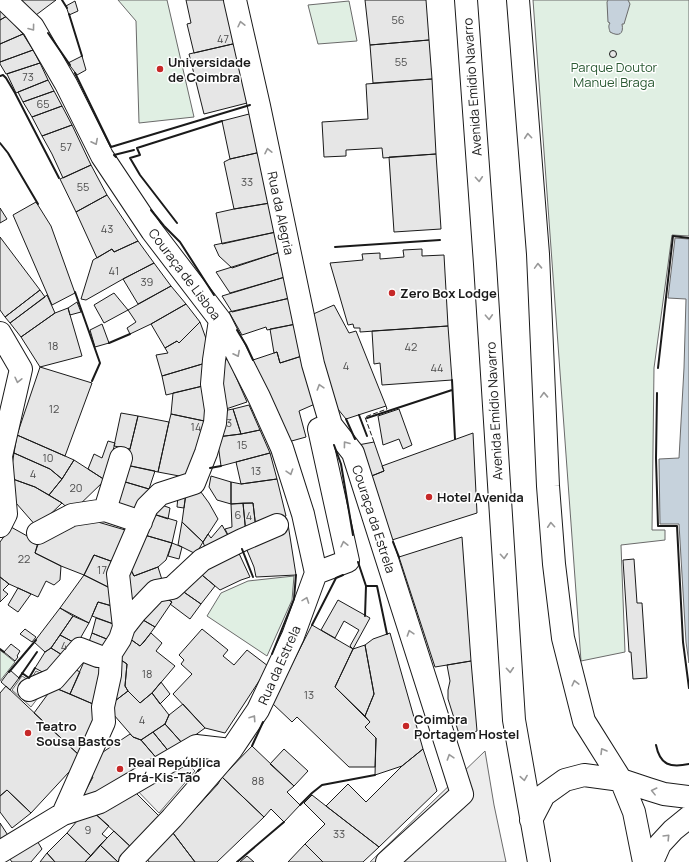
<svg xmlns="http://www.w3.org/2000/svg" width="689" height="862" font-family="Manrope,sans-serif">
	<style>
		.green { fill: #e0efe3; stroke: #6a6a6a }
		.parking { fill: #ededed; stroke: #6a6a6a }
		.water { fill: #c6d2dc; stroke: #6a6a6a }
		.building { fill: #e6e6e6; stroke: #1a1a1a }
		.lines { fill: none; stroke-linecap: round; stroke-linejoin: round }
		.minor-casing { stroke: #1a1a1a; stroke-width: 24 }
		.major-casing { stroke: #1a1a1a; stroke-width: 24 }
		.minor { stroke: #fff; stroke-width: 22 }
		.major { stroke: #fff; stroke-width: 22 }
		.fence { stroke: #1a1a1a; stroke-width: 1; stroke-dasharray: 5 2; stroke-linecap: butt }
		.wall { stroke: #1a1a1a; stroke-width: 2 }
		.oneway { stroke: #989898 }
		.poi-dot { fill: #c62828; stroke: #fff; stroke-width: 1.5 }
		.labels { text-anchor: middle; stroke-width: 3; stroke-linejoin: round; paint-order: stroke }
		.number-label { font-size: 11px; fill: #4d4d4d }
		.poi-label { font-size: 13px; font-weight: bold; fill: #1a1a1a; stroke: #fff; text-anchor: start }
		.park-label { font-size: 13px; fill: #2b5a34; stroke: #fff }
		.street-label { font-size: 13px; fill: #1a1a1a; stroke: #fff }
	</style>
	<rect width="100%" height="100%" fill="#fff"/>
	<!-- green -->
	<path class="green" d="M 118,0 L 167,0 L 194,117 L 139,123 L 136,21 Z
		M 533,0 L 689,0 L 689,236 L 672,235 L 654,368 L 652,530 L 665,530 L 665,540 L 621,545 L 625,652 L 581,661 Z
		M 349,1 L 357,41 L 318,44 L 308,5 Z
		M 294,576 L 292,600 L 267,656 L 207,616 L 221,593 L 248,581 Z
		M 0,650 L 15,662 L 0,681 Z"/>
	<!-- parking -->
	<path class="parking" d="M 36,671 L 49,677 L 50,682 L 31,707 L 12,690 L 22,676 L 30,681 Z
		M 485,751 L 494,805 L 506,862 L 370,862 Z
		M 179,755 L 195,771 L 159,813 L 131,784 Z"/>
	<!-- water -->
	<path class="water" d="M 608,0 L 628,0 L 630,4 L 624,24 L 622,24 C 624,34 619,37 610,32 C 609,28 608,26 610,23 L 608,22 L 607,2 Z
		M 675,238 L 689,239 L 689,663 L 686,642 L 679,524 L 660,524 L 659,459 L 679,458 L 684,368 L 686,299 L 668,298 Z"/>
	<!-- building -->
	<path class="building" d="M 20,0 L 56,0 L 36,15 Z
		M 186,0 L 227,0 L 237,43 L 194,53 L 187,24 L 191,23 Z
		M 365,0 L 426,0 L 429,40 L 370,45 Z
		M 75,1 L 78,11 L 69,15 L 66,6 Z
		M 0,9 L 7,16 L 0,20 Z
		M 7,16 L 23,34 L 0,44 L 0,20 Z
		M 23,34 L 33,50 L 0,62 L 0,44 Z
		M 429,40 L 432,79 L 373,83 L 370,45 Z
		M 237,43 L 251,102 L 204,114 L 189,54 Z
		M 33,50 L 40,63 L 6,74 L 0,64 L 0,62 Z
		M609.5 54a3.5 3.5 0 1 1 7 0a3.5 3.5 0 1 1-7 0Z
		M 82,56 L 86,70 L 77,75 L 68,63 Z
		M 40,63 L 48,80 L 16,93 L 7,74 Z
		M 432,79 L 436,154 L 383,158 L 382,148 L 346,150 L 346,156 L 324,157 L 322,122 L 368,119 L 366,84 Z
		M 48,80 L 54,91 L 23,102 L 18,92 Z
		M 54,91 L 62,106 L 32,117 L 23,102 Z
		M 62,106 L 72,125 L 42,136 L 32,117 Z
		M 253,113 L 261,152 L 230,159 L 222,121 Z
		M 72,125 L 91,165 L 63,178 L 52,154 L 42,136 Z
		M 261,152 L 270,203 L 234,209 L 224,162 L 230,159 Z
		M 436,154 L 441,229 L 394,232 L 389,157 Z
		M 91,165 L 107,195 L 76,212 L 60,179 Z
		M 107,195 L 138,241 L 114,252 L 112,249 L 97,258 L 76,212 Z
		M 36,202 L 51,226 L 75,293 L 52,305 L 13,215 Z
		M 270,203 L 276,232 L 222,244 L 216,213 L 234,209 Z
		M 0,208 L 7,219 L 0,223 Z
		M 276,232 L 280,252 L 232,268 L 219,256 L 214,245 Z
		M 0,237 L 40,290 L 5,317 L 0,310 Z
		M 138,241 L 154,263 L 123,279 L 86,300 L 81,299 L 93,260 L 112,249 L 114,252 Z
		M 422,249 L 422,256 L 444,255 L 448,326 L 360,332 L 360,328 L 354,328 L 353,324 L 348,325 L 330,263 L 363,260 L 362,254 L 380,253 L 380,259 L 404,257 L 403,250 Z
		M 280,252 L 285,277 L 230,293 L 216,272 Z
		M 154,263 L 171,286 L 138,304 L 123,279 Z
		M 285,277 L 290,298 L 232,312 L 222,296 Z
		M 171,286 L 186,304 L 151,324 L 130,334 L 127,328 L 136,322 L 128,310 Z
		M 40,290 L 45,297 L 10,323 L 5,317 Z
		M 114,293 L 128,310 L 104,323 L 94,305 Z
		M 47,295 L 55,313 L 21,337 L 10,323 Z
		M 290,298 L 296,324 L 267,330 L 266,327 L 242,335 L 229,312 Z
		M 77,302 L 81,312 L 70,315 L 68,308 Z
		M 186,304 L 200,322 L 179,343 L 177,341 L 165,348 L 151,324 Z
		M 334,305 L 349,333 L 356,331 L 386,406 L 346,419 L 329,398 L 311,315 Z
		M 68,308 L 82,356 L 40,367 L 21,337 L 55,313 Z
		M 200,322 L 208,344 L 209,362 L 162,376 L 156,355 L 168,353 L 165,348 L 177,341 L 179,343 Z
		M 102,324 L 109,343 L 95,347 L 90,330 Z
		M 296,324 L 302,356 L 280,363 L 277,352 L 274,353 L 270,329 Z
		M 448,326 L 452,380 L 382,385 L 380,363 L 374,364 L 372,331 Z
		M 277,352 L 280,363 L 302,356 L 315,404 L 299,411 L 306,437 L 288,442 L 253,360 Z
		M 228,359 L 247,402 L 223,410 L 219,363 Z
		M 209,362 L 207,385 L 166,395 L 162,376 Z
		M 40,367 L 92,383 L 65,456 L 17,435 Z
		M 207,385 L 209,422 L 171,414 L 173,393 Z
		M 249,405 L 260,430 L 241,434 L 233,409 Z
		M 233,409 L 241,434 L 217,437 L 223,411 Z
		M 399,409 L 412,445 L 403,449 L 399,439 L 383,445 L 378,416 Z
		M 121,413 L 138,416 L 130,449 L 114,446 Z
		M 171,414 L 209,422 L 190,478 L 158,472 L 169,422 Z
		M 138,416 L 169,422 L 158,472 L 126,465 Z
		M 260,430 L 270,453 L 221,466 L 217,437 L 241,434 Z
		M 473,433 L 477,513 L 392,540 L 369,477 L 384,471 L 382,466 Z
		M 17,435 L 65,456 L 74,460 L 62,479 L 50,469 L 14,453 Z
		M 108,441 L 115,443 L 105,480 L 88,469 L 94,454 L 102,458 Z
		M 374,442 L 384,471 L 369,477 L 358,445 Z
		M 14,453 L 50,469 L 62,479 L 49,495 L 35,487 L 10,478 Z
		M 270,453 L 277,479 L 241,484 L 236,462 Z
		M 74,460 L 105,480 L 72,512 L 62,503 L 49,495 L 62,479 Z
		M 126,465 L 155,471 L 149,489 L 122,481 Z
		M 211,476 L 231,482 L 231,504 L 217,500 L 209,487 Z
		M 10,478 L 35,487 L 62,503 L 37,527 L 16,503 Z
		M 277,479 L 286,516 L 256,529 L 253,503 L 231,504 L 231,482 L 241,484 Z
		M 122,481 L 149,489 L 143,503 L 131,509 L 116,503 Z
		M 198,488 L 209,503 L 218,519 L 203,542 L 182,522 L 186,493 Z
		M 186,493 L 184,508 L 177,507 L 178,496 Z
		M 243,503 L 246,534 L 231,541 L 225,529 L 232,527 L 231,504 Z
		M 243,503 L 253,503 L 256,529 L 246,534 Z
		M 159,504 L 170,508 L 168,519 L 150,513 Z
		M 150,513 L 177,521 L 172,543 L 141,534 Z
		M 91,520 L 132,532 L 119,564 L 94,555 L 84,575 L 61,566 L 35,553 L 41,536 Z
		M 182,522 L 203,542 L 196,554 L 178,545 Z
		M 288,524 L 296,575 L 256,577 L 254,567 L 244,543 Z
		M 222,525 L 231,541 L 207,553 L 203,542 L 208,534 L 211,538 Z
		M 11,527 L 38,542 L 35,553 L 61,566 L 60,580 L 54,585 L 46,581 L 38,597 L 9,584 L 0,577 L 0,542 Z
		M 141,534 L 172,543 L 166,560 L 158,567 L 134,576 L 127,562 Z
		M 462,537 L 471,661 L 435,667 L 399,557 Z
		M 172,543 L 182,547 L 179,559 L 168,556 Z
		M 236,547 L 250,577 L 241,580 L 220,590 L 196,570 Z
		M 94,555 L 119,564 L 110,588 L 84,575 Z
		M 634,559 L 637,603 L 642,603 L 647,678 L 633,679 L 631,652 L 629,652 L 623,560 Z
		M 127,562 L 134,576 L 158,567 L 163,583 L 126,613 Z
		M 196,570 L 215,586 L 201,604 L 178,588 Z
		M 84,575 L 116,591 L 119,608 L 98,602 L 89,623 L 60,608 Z
		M 0,577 L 9,584 L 3,590 L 8,594 L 0,602 Z
		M 18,588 L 31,594 L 18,612 L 8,605 Z
		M 178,588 L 201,604 L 190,619 L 170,604 L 172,602 L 167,599 Z
		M 159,593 L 172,602 L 155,627 L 138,617 Z
		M 338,600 L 370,618 L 353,649 L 350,646 L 359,630 L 344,621 L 335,638 L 321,630 Z
		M 98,602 L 119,608 L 119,626 L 92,616 Z
		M 60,608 L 73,616 L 51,648 L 45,652 L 34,642 Z
		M 73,616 L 89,623 L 77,644 L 60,635 Z
		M 138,617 L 155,627 L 144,642 L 140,646 L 126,636 Z
		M 96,618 L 119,626 L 114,642 L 92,633 Z
		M 312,625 L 353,649 L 335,687 L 370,722 L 365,727 L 376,738 L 375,767 L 349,767 L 297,717 L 292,722 L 272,703 Z
		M 25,629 L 36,637 L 32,642 L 20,634 Z
		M 202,629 L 228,650 L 223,656 L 234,665 L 247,650 L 268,666 L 263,675 L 225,733 L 205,728 L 173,694 L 192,674 L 181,664 L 184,660 L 179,655 Z
		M 92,633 L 114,642 L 106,657 L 87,648 Z
		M 151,633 L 162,643 L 156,651 L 175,666 L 152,693 L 140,703 L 128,691 L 125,686 L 127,664 L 112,654 L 126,636 L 140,646 Z
		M 390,633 L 423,749 L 402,766 L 375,775 L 376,738 L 365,727 L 370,722 L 365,716 L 374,694 L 365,645 L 373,639 Z
		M 60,635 L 77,644 L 67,658 L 51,648 Z
		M 11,644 L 20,651 L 17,656 L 18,657 L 15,661 L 4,652 Z
		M 365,645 L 374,694 L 365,716 L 335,687 L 353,649 Z
		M 51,648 L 67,658 L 50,676 L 35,668 L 45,652 Z
		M 112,654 L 127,664 L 125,686 L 128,691 L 111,704 Z
		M 86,657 L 108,663 L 100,707 L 70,694 Z
		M 471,661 L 477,731 L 460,737 L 448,699 L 448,690 L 450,681 L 447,665 Z
		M 69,666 L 80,672 L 70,694 L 53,687 Z
		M 10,670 L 19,678 L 10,690 L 1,682 Z
		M 161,682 L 170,694 L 160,704 L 152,693 Z
		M 6,686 L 82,758 L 31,813 L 7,790 L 0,796 L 0,693 Z
		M 53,687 L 100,707 L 78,754 L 34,713 Z
		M 128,691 L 140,703 L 152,693 L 169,715 L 165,724 L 141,740 L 133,737 L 107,707 Z
		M 183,704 L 205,728 L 183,744 L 165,724 L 169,715 Z
		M 165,724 L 183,744 L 170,753 L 153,732 Z
		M 153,732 L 170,753 L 159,761 L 141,740 Z
		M 130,734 L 133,737 L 141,740 L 159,761 L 81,799 L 93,777 L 91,775 L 100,754 Z
		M 252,746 L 294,786 L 287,792 L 300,805 L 284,822 L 271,809 L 264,817 L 222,777 Z
		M 284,749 L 308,771 L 294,786 L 270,764 Z
		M 423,749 L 437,791 L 379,847 L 326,806 L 348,784 L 366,802 L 402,766 Z
		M 222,777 L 264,817 L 217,862 L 195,862 L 173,833 L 218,784 Z
		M 7,790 L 31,813 L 12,828 L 0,812 L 0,796 Z
		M 133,790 L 160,817 L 133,849 L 91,810 Z
		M 312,795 L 326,806 L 379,847 L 363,862 L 323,862 L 305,844 L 325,824 L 304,803 Z
		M 91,810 L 109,826 L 102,834 L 107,838 L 91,856 L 67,833 L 82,815 Z
		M 0,823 L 11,840 L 0,847 Z
		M 114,831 L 133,849 L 122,862 L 118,862 L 100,845 Z
		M 67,833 L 91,856 L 85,862 L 55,862 L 47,853 Z
		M 173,833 L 195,862 L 149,862 L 146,857 Z
		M 36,839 L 42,849 L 31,862 L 12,862 L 6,854 Z
		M 305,844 L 323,862 L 288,862 Z
		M 100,845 L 118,862 L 85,862 Z
		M 47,853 L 55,862 L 40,862 Z
		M 247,856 L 254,862 L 240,862 Z"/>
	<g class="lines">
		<!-- minor casing -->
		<g class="minor-casing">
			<path id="minor" d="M 5,0 L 33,27 L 66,84 L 102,156 L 152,231 L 220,320 L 259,397 L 282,448 L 303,514 L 316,573
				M 235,0 L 259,106 L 313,364 L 331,425 L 353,453 L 462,794 L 387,862
				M 0,333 L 21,369 L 1,456 L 6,514 L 0,526
				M 105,510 L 121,458
				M 38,533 L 72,515 L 105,510 L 141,522
				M 316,573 L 348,561 L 319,429 L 331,425
				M 124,627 L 135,613 L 156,591 L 172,588 L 202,560 L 242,540 L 277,525
				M 29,690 L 54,679 L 80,649 L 98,656
				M 63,814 L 104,722 L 103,707 L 110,675 L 111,653 L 120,639 L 124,627 L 118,574 L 147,507 L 160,494 L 194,483 L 206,453 L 215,423 L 216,410 L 212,384 L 214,360 L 220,320
				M 0,852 L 63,814 L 100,802 L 196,746 L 231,750
				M 130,862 L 172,818 L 231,750 L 258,710 L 293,636 L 316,573"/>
		</g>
		<!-- major casing -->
		<g class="major-casing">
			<path id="major" d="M 466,0 L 485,264 L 514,720 L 539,862
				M 518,0 L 538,254 L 548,486 L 554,564 L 563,638 L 584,721 L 621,780 L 634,812 L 644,862
				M 531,820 L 544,795 L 565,780 L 584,775 L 621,780 L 648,789 L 664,794 L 689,797
				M 652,862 L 660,844 L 673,830 L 689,817"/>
		</g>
		<!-- minor -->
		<use href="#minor" class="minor"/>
		<!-- major -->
		<use href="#major" class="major"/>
		<!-- fence -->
		<path class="fence" d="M 374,442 L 365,417 L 387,409 L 386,406"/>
		<!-- wall -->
		<path class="wall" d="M 62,0 L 67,8
			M 69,14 L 82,56
			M 48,33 L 70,65
			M 75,73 L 111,147 L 250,105
			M 0,76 L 3,75 L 6,78 L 15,93 L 59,178
			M 0,143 L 8,153 L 38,204
			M 116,157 L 114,155 L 134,150
			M 151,210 L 164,226 L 180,242 L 214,295
			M 177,223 L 140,175 L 130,158 L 140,155 L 137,148 L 222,121
			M 335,247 L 440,240
			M 75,292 L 100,363 L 92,381
			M 237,330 L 246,345 L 253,360
			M 109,343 L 130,334
			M 658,368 L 673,236 L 689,238
			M 452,380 L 455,439
			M 657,393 L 656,458 L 658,526 L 677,526 L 683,642 L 689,688
			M 359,415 L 367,436
			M 367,418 L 452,390
			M 346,419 L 355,439
			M 334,445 L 341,464 L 353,535
			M 210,468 L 221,466
			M 393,542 L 399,557
			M 242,549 L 253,577
			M 358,562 L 366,586 L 365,616
			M 366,586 L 377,586 L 387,634
			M 312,625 L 336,578 L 343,575
			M 0,649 L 4,652
			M 272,654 L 294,599 L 296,575
			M 9,672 L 36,640
			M 22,673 L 29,678 L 35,668
			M 19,678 L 37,652
			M 656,745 C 660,765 670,768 689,764
			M 252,746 L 263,722
			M 191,761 L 199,763 L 201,768 L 198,771
			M 300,805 L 312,793 L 322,785 L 375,775
			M 237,862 L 284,822"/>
	</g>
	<!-- one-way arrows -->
	<defs><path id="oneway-chevron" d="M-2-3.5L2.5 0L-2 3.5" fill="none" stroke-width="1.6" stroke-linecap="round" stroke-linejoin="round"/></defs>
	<g class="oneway">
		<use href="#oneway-chevron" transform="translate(241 24) rotate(-103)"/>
		<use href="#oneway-chevron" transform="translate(32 28) rotate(53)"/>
		<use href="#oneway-chevron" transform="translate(528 136) rotate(-95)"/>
		<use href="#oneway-chevron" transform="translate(95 142) rotate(63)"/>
		<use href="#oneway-chevron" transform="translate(268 151) rotate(-102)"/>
		<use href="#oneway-chevron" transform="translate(479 179) rotate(86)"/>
		<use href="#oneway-chevron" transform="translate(538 266) rotate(-92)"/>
		<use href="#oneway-chevron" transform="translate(489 317) rotate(87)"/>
		<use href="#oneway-chevron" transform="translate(237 354) rotate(63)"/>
		<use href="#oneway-chevron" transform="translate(18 380) rotate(103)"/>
		<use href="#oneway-chevron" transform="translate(320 387) rotate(-107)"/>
		<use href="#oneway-chevron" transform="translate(544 395) rotate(-92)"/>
		<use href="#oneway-chevron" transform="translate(346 444) rotate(-127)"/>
		<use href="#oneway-chevron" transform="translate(290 472) rotate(72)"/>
		<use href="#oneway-chevron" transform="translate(551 525) rotate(-94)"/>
		<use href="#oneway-chevron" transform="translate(344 544) rotate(-103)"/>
		<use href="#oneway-chevron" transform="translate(504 556) rotate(86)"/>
		<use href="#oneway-chevron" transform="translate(306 600) rotate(-70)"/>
		<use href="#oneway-chevron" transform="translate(410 633) rotate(-108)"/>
		<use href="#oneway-chevron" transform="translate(510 670) rotate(86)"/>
		<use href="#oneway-chevron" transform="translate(575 683) rotate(-104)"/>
		<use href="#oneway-chevron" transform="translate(253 718) rotate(-56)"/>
		<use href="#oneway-chevron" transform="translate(603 751) rotate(-121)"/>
		<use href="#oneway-chevron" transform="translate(450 757) rotate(-108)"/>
		<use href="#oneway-chevron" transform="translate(524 778) rotate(81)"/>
		<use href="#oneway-chevron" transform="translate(654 791) rotate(-166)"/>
		<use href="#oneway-chevron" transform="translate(667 837) rotate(-46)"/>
	</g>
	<!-- markers -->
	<g class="poi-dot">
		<circle cx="160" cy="69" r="4"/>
		<circle cx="392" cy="293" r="4"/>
		<circle cx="429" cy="497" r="4"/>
		<circle cx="406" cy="726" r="4"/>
		<circle cx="28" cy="733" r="4"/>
		<circle cx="120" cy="769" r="4"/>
	</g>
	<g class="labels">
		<!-- number labels -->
		<g class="number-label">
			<text x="398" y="24">56</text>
			<text x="223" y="43">47</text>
			<text x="401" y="66">55</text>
			<text x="28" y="81">73</text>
			<text x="43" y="108">65</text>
			<text x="66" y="151">57</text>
			<text x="247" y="186">33</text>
			<text x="83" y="191">55</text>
			<text x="107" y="233">43</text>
			<text x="114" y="275">41</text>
			<text x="147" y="286">39</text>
			<text x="53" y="350">18</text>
			<text x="411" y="351">42</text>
			<text x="346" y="370">4</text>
			<text x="437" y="372">44</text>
			<text x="54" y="413">12</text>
			<text x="229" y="427">3</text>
			<text x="196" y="431">14</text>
			<text x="242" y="449">15</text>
			<text x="48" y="462">10</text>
			<text x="256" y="475">13</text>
			<text x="33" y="478">4</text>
			<text x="76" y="492">20</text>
			<text x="238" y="519">6</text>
			<text x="249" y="520">4</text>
			<text x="24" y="563">22</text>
			<text x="102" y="574">17</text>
			<text x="64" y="650">4</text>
			<text x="147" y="678">18</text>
			<text x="309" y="699">13</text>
			<text x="142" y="724">4</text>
			<text x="258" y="785">88</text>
			<text x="88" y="834">9</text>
			<text x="339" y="838">33</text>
		</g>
		<!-- poi labels -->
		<g class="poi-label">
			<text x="168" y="67">Universidade<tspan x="168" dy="15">de Coimbra</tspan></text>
			<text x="400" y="298">Zero Box Lodge</text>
			<text x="437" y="502">Hotel Avenida</text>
			<text x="414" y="724">Coimbra<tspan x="414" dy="15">Portagem Hostel</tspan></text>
			<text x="36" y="731">Teatro<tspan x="36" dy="15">Sousa Bastos</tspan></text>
			<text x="128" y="767">Real República<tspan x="128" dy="15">Prá-Kis-Tão</tspan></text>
		</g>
		<!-- park labels -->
		<g class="park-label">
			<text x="614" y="72">Parque Doutor<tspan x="614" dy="15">Manuel Braga</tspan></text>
		</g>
		<!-- street labels -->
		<g class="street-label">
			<text transform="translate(472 87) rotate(-94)" y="5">Avenida Emídio Navarro</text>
			<text transform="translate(281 213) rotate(78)" y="5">Rua da Alegria</text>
			<text transform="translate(185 274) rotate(53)" y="5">Couraça de Lisboa</text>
			<text transform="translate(494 411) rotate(-93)" y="5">Avenida Emídio Navarro</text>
			<text transform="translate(374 519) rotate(72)" y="5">Couraça da Estrela</text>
			<text transform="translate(279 665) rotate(-66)" y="5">Rua da Estrela</text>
		</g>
	</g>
</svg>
